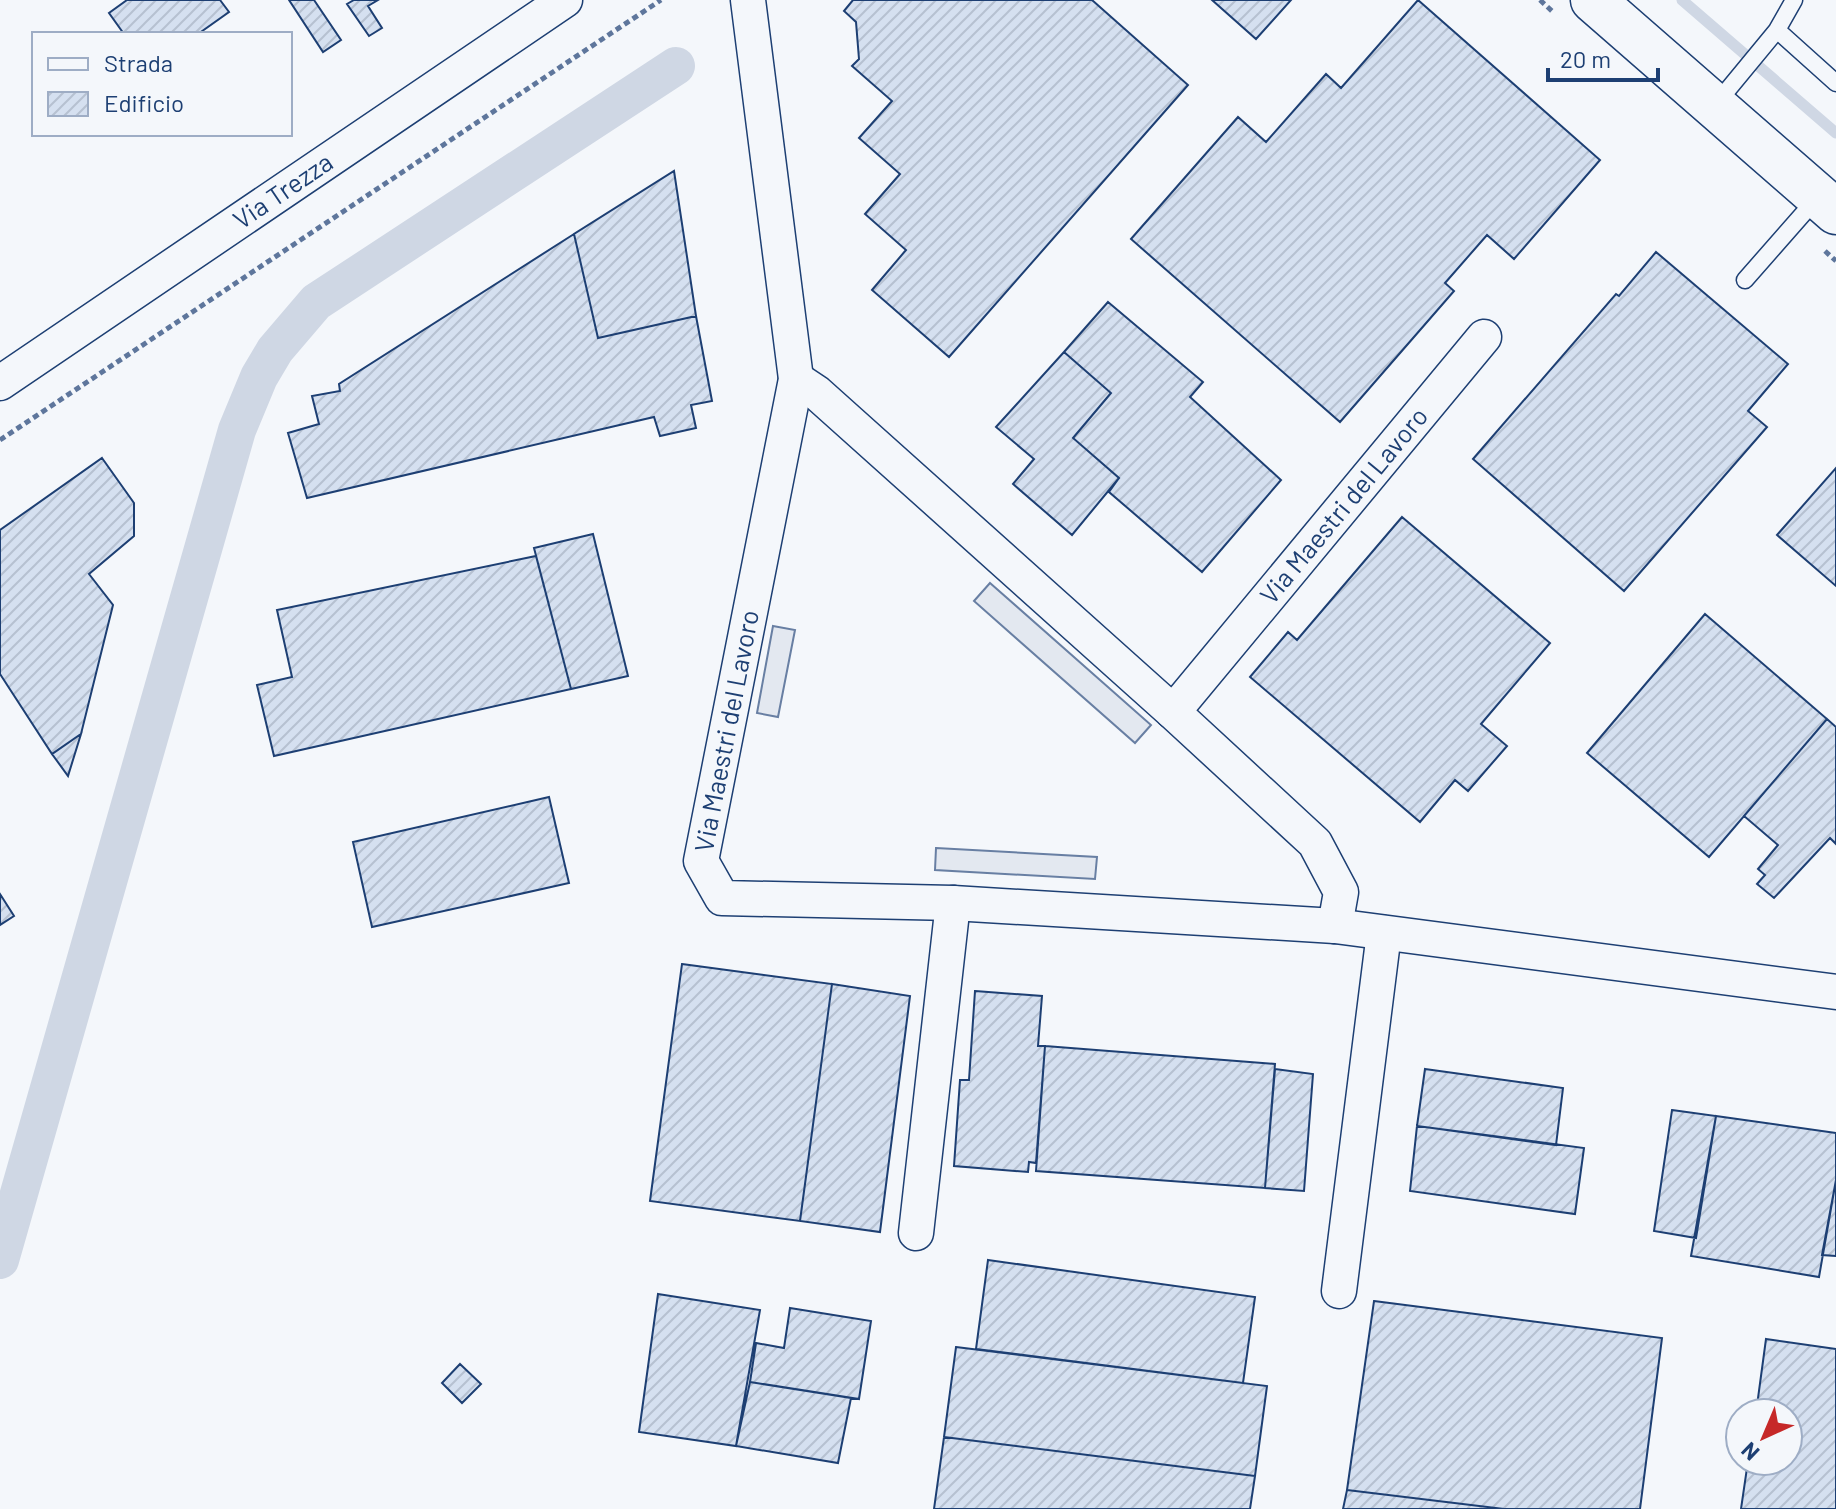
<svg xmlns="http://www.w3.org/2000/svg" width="1836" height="1509" font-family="Barlow,sans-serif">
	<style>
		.parking { fill: #e3e8f0; stroke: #687fa3; stroke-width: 2 }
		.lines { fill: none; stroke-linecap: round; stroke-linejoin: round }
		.stream { stroke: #cfd7e4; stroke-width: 11 }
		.canal { stroke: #cfd7e4; stroke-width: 38 }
		.building { fill: url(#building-hatch); stroke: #1d3f73; stroke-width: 2 }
		.service-casing { stroke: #1d3f73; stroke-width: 19 }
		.minor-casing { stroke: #1d3f73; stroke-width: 37 }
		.secondary-casing { stroke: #1d3f73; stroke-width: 47 }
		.path { stroke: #5e769c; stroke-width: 5; stroke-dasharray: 6 4; stroke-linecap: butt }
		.service { stroke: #f4f7fb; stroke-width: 16 }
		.minor { stroke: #f4f7fb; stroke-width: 34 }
		.secondary { stroke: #f4f7fb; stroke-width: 44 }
		.labels { text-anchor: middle; stroke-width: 6; stroke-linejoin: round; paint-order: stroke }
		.street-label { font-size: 26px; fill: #1d3f73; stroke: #f4f7fb }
	</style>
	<defs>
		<pattern id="building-hatch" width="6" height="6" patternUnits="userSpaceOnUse" patternTransform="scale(2)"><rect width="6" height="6" fill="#d5e0f0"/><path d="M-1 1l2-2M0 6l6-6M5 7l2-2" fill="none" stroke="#b6c1d1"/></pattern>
	</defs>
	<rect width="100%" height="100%" fill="#f4f7fb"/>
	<!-- parking -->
	<path class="parking" d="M 990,583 L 1151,725 L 1135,743 L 974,601 Z
		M 773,626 L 795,630 L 778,717 L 757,713 Z
		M 936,848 L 1097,857 L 1095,879 L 935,870 Z"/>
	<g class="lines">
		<!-- stream -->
		<path class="stream" d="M 1682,0 L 1836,133"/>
		<!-- canal -->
		<path class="canal" d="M 0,1260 L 237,430 L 259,377 L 275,350 L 316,302 L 676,66"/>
	</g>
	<!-- building -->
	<path class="building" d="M 127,0 L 220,0 L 229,12 L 198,34 L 124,34 L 109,13 Z
		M 289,0 L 314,0 L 341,40 L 323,52 Z
		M 354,0 L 378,0 L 368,6 L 382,28 L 369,36 L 347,4 Z
		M 853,0 L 1092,0 L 1188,85 L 949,357 L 872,290 L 906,250 L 865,214 L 900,174 L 859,138 L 892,101 L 852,66 L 859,59 L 856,22 L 844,11 Z
		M 1212,0 L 1291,0 L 1256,39 Z
		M 1418,0 L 1600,160 L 1514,259 L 1487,235 L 1445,283 L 1454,291 L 1340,422 L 1131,239 L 1238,117 L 1266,142 L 1326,74 L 1341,88 Z
		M 674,171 L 696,316 L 598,338 L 574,234 Z
		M 574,234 L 598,338 L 696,316 L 712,401 L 691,405 L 696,428 L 660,436 L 654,417 L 307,498 L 288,433 L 319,424 L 312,396 L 340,391 L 339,384 Z
		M 1656,252 L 1788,364 L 1748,411 L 1767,427 L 1624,591 L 1473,459 L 1616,294 L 1619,296 Z
		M 1108,302 L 1203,382 L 1190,397 L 1281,480 L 1202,572 L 1109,492 L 1119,478 L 1073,438 L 1111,393 L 1064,352 Z
		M 1064,352 L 1111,393 L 1073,438 L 1119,478 L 1072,535 L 1013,484 L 1034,459 L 996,427 Z
		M 102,458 L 134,503 L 134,536 L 89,574 L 113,605 L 81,734 L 52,754 L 0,674 L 0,530 Z
		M 1836,468 L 1836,586 L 1777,535 Z
		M 1402,517 L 1550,643 L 1481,724 L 1507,746 L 1468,791 L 1455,780 L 1420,822 L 1250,677 L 1288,632 L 1297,640 Z
		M 593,534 L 628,676 L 571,689 L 534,548 Z
		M 536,556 L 571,689 L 274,756 L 257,685 L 292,677 L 277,610 Z
		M 1705,614 L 1827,719 L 1709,857 L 1587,753 Z
		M 1827,719 L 1836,727 L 1836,844 L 1830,838 L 1774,898 L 1757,884 L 1765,875 L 1758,869 L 1778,845 L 1744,816 Z
		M 81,734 L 68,776 L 52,754 Z
		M 549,797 L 569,883 L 372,927 L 353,842 Z
		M 0,894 L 14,916 L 0,925 Z
		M 682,964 L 832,984 L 800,1221 L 650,1201 Z
		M 832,984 L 910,996 L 880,1232 L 800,1221 Z
		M 975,991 L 1042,996 L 1038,1046 L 1045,1046 L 1036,1163 L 1029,1162 L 1028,1172 L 954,1166 L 960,1080 L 969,1080 Z
		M 1045,1046 L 1275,1064 L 1265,1188 L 1036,1171 Z
		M 1275,1069 L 1313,1074 L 1304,1191 L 1265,1188 Z
		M 1425,1069 L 1563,1088 L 1556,1145 L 1417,1126 Z
		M 1672,1110 L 1716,1116 L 1696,1238 L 1654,1231 Z
		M 1716,1116 L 1836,1133 L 1836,1180 L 1819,1277 L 1691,1256 Z
		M 1417,1126 L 1584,1148 L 1575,1214 L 1410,1191 Z
		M 1836,1180 L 1836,1256 L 1822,1255 Z
		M 988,1260 L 1255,1297 L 1243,1383 L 976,1349 Z
		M 658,1294 L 760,1310 L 736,1446 L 639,1432 Z
		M 1374,1301 L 1662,1338 L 1640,1509 L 1504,1509 L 1347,1490 Z
		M 790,1308 L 871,1321 L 859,1399 L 750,1382 L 756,1343 L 784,1348 Z
		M 1766,1339 L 1836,1349 L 1836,1509 L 1741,1509 L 1748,1461 L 1788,1461 L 1788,1413 L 1756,1413 Z
		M 956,1347 L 1267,1386 L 1255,1476 L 944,1437 Z
		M 460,1364 L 481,1384 L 462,1403 L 442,1383 Z
		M 750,1382 L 851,1398 L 838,1463 L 736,1446 Z
		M 944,1437 L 1255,1476 L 1250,1509 L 934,1509 Z
		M 1347,1490 L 1504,1509 L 1343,1509 Z"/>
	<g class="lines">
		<!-- service casing -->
		<g class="service-casing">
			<path id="service" d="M 1777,30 L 1836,83
				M 1716,104 L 1777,30 L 1794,0
				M 1745,280 L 1817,198"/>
		</g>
		<!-- minor casing -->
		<g class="minor-casing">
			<g id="minor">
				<path d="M 748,0 L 796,379 L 701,861 L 722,898 L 953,903 L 1335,926 L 1836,992"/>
				<path d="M 796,379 L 817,393 L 1173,712 L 1315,843 L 1341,892 L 1335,926"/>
				<path id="s1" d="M 0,383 L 565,0"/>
				<path id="s2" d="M 1173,712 L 1484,337"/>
				<path d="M 916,1233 L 953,903"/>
				<path d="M 1339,1291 L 1384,933"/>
			</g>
		</g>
		<!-- secondary casing -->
		<g class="secondary-casing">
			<path id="secondary" d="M 1593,0 L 1836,212"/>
		</g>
		<!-- path -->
		<path class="path" d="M 1540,0 L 1553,12
			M 1825,251 L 1836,261
			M 0,440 L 661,0"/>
		<!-- service -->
		<use href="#service" class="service"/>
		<!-- minor -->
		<use href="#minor" class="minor"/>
		<!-- secondary -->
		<use href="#secondary" class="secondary"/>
	</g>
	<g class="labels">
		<!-- street labels -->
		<g class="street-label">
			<text dy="9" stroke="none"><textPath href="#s1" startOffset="342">Via Trezza</textPath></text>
			<text dy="9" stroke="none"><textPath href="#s2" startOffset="268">Via Maestri del Lavoro</textPath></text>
			<text transform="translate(727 731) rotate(-79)" y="9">Via Maestri del Lavoro</text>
		</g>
	</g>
	<!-- legend -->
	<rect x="32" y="32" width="260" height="104" fill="#f4f7fb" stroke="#9eadc5" stroke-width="2"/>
	<rect x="48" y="58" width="40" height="12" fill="#f4f7fb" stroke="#9eadc5" stroke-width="2"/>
	<text x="104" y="72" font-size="24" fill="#1d3f73">Strada</text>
	<rect x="48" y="92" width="40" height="24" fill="url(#building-hatch)" stroke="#9eadc5" stroke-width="2"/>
	<text x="104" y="112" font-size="24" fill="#1d3f73">Edificio</text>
	<!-- north arrow -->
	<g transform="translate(1764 1437) rotate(224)"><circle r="38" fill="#f4f7fb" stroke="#9eadc5" stroke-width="2"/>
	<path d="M0-6L14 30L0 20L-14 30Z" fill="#c62828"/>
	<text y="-12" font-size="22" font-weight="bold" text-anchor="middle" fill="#1d3f73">N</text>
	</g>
	<!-- scale -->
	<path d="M1548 68v12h110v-12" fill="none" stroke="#1d3f73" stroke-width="4"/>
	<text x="1560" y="68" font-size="24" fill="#1d3f73" stroke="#f4f7fb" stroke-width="6" paint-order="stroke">20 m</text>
</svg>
